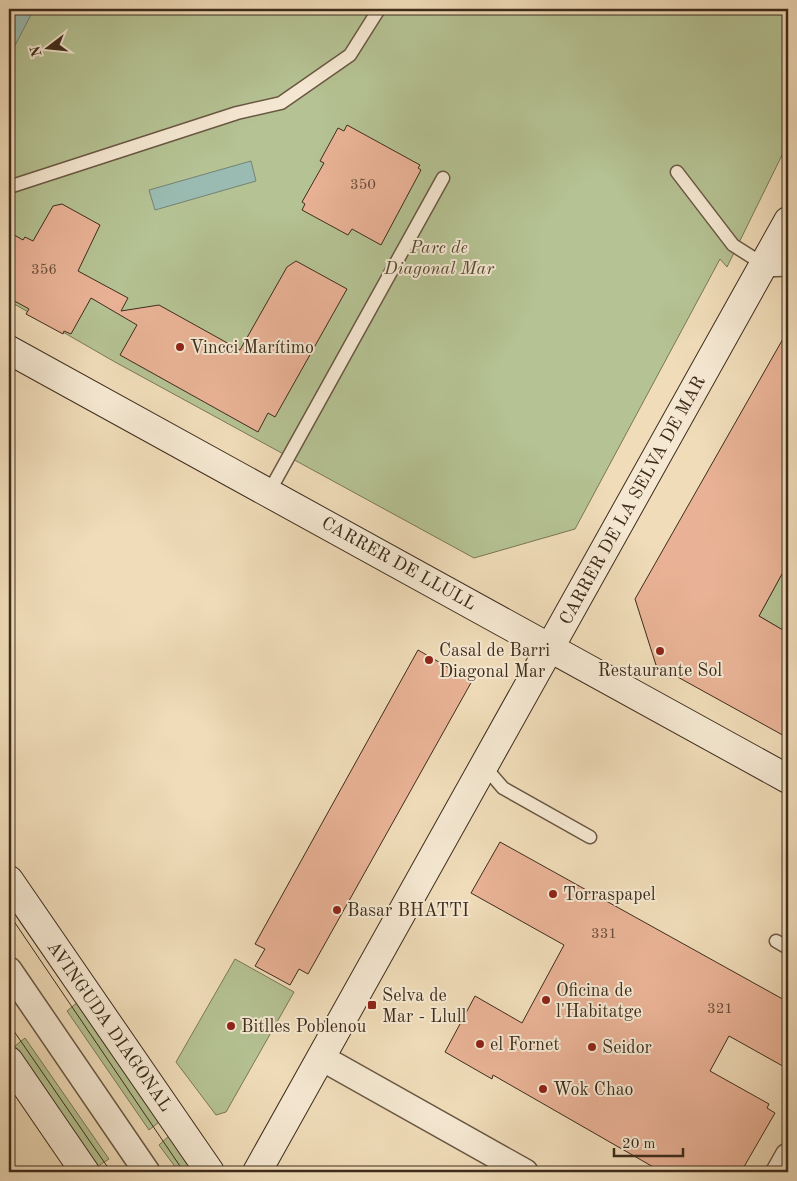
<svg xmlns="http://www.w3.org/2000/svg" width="797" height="1181" font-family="'Old Standard TT',serif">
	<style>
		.green { fill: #b5c293; stroke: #7a7758 }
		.water { fill: #9abbb1; stroke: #758275 }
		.building { fill: #e9b296; stroke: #3e2c1c }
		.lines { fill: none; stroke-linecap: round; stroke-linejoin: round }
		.lane-casing { stroke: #6a5843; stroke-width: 15 }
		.street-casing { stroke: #6a5843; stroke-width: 28 }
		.secondary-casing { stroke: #3e2c1c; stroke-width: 30 }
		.lane { stroke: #f5e8d2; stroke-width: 12 }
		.street { stroke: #f5e8d2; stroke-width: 25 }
		.secondary { stroke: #f5e8d2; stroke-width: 28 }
		.tram { stroke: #3e2c1c; stroke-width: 1 }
		.poi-dot { fill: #8f2418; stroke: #f5e8d2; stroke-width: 2 }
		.labels { text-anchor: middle; stroke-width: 4; stroke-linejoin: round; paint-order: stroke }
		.number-label { font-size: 15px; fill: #694e3a }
		.park-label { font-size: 18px; font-style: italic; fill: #564a34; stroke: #f5e8d2 }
		.poi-label { font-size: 18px; fill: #3e2c1c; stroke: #f5e8d2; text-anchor: start }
		.street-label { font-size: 18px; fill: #3e2c1c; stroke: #f5e8d2 }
	</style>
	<rect width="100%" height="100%" fill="#f0dcb9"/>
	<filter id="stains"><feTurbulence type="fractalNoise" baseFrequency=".004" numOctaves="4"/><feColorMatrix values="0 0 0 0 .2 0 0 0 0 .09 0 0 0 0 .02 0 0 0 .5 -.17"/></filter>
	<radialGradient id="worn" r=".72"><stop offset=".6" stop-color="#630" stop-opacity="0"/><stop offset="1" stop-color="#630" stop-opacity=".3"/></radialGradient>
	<!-- green -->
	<path class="green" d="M 9,9 L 788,9 L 788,143 L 727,267 L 720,259 L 575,529 L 474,558 L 115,362 L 9,301 Z
		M 788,563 L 788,633 L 759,616 Z
		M 235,959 L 294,992 L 226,1112 L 216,1115 L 176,1062 Z
		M 78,1002 L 159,1122 L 149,1130 L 67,1011 Z
		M 25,1038 L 109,1159 L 98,1166 L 15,1046 Z
		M 169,1136 L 193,1170 L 179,1172 L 159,1145 Z"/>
	<!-- water -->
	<path class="water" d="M 9,9 L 34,9 L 9,57 Z
		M 251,161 L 256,181 L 155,210 L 149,190 Z"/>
	<!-- building -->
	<path class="building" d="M 347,125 L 420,165 L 418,168 L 421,170 L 381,245 L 352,229 L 348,235 L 302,210 L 305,204 L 302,202 L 324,163 L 320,161 L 338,128 L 344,131 Z
		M 62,204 L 100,225 L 78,271 L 128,298 L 121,311 L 159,305 L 240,350 L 287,267 L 296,261 L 347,289 L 275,417 L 268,413 L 258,432 L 120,355 L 137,325 L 91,298 L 71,334 L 64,331 L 63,334 L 26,314 L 29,309 L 9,298 L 9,232 L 23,240 L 25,237 L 33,241 L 53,206 Z
		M 788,330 L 788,563 L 759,616 L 788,633 L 788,738 L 656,665 L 635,599 Z
		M 418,650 L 472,681 L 308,974 L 299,969 L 290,985 L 255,966 L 265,949 L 255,944 Z
		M 500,842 L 788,1002 L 788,1069 L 729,1036 L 710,1071 L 769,1104 L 767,1108 L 775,1113 L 741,1172 L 662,1172 L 493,1075 L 492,1079 L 445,1052 L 475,996 L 522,1023 L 564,945 L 471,893 Z"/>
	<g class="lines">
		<!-- lane casing -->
		<g class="lane-casing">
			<path id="lane" d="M 677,172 L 733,245 L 763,264
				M 9,187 L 237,113 L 281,103 L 350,55 L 379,9
				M 269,492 L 443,178
				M 484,766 L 503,788 L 590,837
				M 776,941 L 788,948"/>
		</g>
		<!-- street casing -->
		<g class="street-casing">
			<path id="street" d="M 763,264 L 788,263
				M 9,970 L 147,1172
				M 322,1058 L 525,1172
				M 779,1172 L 788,1156"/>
		</g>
		<!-- secondary casing -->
		<g class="secondary-casing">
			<path id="secondary" d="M 9,350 L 788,779
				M 9,880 L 210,1172
				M 9,1061 L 85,1172
				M 257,1172 L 788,221"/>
		</g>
		<!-- lane -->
		<use href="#lane" class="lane"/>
		<!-- street -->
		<use href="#street" class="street"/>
		<!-- secondary -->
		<use href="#secondary" class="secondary"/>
		<!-- tram -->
		<path class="tram" d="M 9,914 L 184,1172
			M 9,1024 L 111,1172"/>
	</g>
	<!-- markers -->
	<g class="poi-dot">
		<circle cx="180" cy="347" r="5"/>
		<circle cx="660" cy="651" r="5"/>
		<circle cx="429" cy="660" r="5"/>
		<circle cx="553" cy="894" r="5"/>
		<circle cx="337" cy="910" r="5"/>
		<circle cx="546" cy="1000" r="5"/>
		<rect x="367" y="1000" width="10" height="10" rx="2.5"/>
		<circle cx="231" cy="1026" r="5"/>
		<circle cx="480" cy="1044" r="5"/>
		<circle cx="592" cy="1047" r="5"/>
		<circle cx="543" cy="1089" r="5"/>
	</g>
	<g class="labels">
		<!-- number labels -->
		<g class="number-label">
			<text x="363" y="189">350</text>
			<text x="44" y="274">356</text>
			<text x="604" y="938">331</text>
			<text x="720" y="1013">321</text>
		</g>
		<!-- park labels -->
		<g class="park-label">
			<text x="439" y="253">Parc de<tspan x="439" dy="21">Diagonal Mar</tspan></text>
		</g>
		<!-- poi labels -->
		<g class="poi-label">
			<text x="190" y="353">Vincci Marítimo</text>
			<text x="439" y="656">Casal de Barri<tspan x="439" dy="21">Diagonal Mar</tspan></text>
			<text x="660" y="676" text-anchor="middle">Restaurante Sol</text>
			<text x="563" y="900">Torraspapel</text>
			<text x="347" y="916">Basar BHATTI</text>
			<text x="556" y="996">Oficina de<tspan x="556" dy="21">l'Habitatge</tspan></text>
			<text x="382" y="1001">Selva de<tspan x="382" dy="21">Mar - Llull</tspan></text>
			<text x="241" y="1032">Bitlles Poblenou</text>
			<text x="490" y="1050">el Fornet</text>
			<text x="602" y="1053">Seidor</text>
			<text x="553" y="1095">Wok Chao</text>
		</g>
		<!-- street labels -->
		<g class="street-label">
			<text transform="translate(632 500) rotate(-61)" y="6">CARRER DE LA SELVA DE MAR</text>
			<text transform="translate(399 563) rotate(29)" y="6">CARRER DE LLULL</text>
			<text transform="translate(110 1026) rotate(55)" y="6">AVINGUDA DIAGONAL</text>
		</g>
	</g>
	<!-- margin -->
	<rect width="797" height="1181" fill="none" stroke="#f0dcb9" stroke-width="30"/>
	<rect x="10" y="10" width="777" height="1161" fill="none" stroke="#3e2c1c" stroke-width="2.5"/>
	<rect x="15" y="15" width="767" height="1151" fill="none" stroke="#3e2c1c"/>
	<!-- north arrow -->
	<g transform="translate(48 48) rotate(254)" stroke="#f5e8d2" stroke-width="4" paint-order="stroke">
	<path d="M0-4L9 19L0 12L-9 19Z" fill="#3e2c1c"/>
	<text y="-8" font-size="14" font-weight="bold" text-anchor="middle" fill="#3e2c1c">N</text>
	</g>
	<!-- scale -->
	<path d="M614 1148v8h69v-8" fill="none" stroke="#3e2c1c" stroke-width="2.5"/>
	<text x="622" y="1148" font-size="15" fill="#3e2c1c" stroke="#f5e8d2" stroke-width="4" paint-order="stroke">20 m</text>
	<rect width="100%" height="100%" filter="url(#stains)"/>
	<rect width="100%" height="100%" fill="url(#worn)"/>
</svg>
